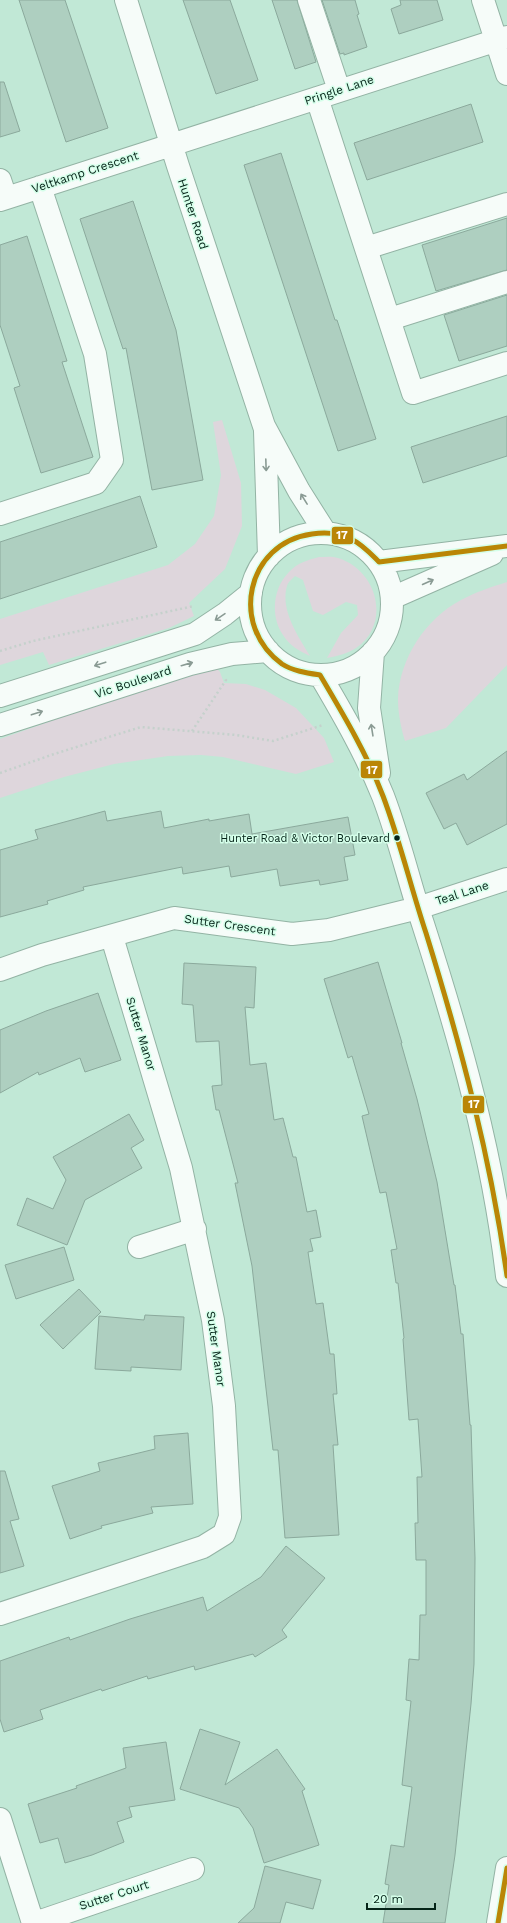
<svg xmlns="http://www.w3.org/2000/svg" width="507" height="1923" font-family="'Work Sans',sans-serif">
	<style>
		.green { fill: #ded6dc }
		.building { fill: #aecfc0; stroke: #8ba99c }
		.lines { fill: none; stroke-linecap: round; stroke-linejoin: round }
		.minor-casing { stroke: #93b3a4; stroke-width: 24 }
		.path { stroke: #c5d1cc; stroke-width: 2.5; stroke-dasharray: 2 3; stroke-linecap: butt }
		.minor { stroke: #f6fcf9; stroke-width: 22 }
		.bus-1-casing { stroke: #d5ffea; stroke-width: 8 }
		.bus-1 { stroke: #ba8606; stroke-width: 5 }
		.oneway { stroke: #8a9b94 }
		.bus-dot { fill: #052418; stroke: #d5ffea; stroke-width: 1.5 }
		.labels { text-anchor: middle; stroke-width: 3; stroke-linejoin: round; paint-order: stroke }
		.bus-label { font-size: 11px; fill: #052418; stroke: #d5ffea; text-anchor: end }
		.street-label { font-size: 12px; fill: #052418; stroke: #d5ffea }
		.line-badge { stroke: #d5ffea; stroke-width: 1.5 }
		.badge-label { font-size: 11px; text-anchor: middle; font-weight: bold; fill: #fff }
	</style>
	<rect width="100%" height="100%" fill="#c1e8d6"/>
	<!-- green -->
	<path class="green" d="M 222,420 L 241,483 L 242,526 L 225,569 L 189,603 L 194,616 L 169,628 L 49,665 L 43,652 L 0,665 L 0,619 L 168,565 L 195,544 L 214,516 L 221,475 L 213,422 Z
		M 319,557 C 325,557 332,556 338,558 C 377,570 392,623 356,648 C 347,654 337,656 327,658 L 341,633 L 358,615 L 357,605 L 346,602 L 323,615 L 313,611 L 303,580 L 295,576 C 292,579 288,582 287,586 C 280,610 298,636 310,656 C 299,651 289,645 283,635 C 270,616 273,588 289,572 C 297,563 308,560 319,557 Z
		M 507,582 L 507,665 L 446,728 L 405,741 C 401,728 398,713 398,699 C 399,659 426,618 461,600 C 476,592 491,587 507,582 Z
		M 213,664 L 220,672 L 224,683 L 246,684 L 265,690 L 296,708 L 324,738 L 334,762 L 296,774 L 223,757 L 201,755 L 168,756 L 114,764 L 64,777 L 0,798 L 0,739 Z"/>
	<!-- building -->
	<path class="building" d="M 19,0 L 65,0 L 108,128 L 66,142 Z
		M 183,0 L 230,0 L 258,80 L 216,94 Z
		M 272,0 L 297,0 L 316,62 L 295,69 Z
		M 322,0 L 355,0 L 359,14 L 357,15 L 367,47 L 344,55 L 344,53 L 340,54 Z
		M 400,0 L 437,0 L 443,20 L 399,34 L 391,9 L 401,5 Z
		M 0,82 L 4,82 L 20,131 L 0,137 Z
		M 471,104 L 483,142 L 367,180 L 354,143 Z
		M 281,153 L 335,320 L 337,320 L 376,439 L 338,451 L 244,165 Z
		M 133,201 L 176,330 L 203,480 L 152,490 L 126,348 L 123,349 L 80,219 Z
		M 507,218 L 507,270 L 436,291 L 422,245 Z
		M 27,236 L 67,361 L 62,362 L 93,457 L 41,473 L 14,388 L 20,386 L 0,325 L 0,245 Z
		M 507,295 L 507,346 L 459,361 L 444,315 Z
		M 507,416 L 507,456 L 423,483 L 411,447 Z
		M 140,496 L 157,547 L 0,599 L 0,542 Z
		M 507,751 L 507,824 L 467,845 L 456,823 L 444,829 L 426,793 L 464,774 L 467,780 Z
		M 105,811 L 107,821 L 161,811 L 164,828 L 209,819 L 209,821 L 249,814 L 252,834 L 348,817 L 355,855 L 344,857 L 348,880 L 320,885 L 319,880 L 280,886 L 277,869 L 231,877 L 229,866 L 183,874 L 182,867 L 83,887 L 84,890 L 47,901 L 48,904 L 0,917 L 0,850 L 38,839 L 35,830 Z
		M 378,962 L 402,1043 L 401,1043 L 417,1099 L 437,1182 L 454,1285 L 455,1285 L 461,1334 L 463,1334 L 470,1425 L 471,1425 L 475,1558 L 474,1664 L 471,1704 L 455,1855 L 445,1923 L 383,1923 L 389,1885 L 385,1884 L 391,1845 L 404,1847 L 412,1787 L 402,1785 L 411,1701 L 406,1700 L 409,1659 L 419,1660 L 420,1615 L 426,1615 L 426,1560 L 416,1560 L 415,1523 L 418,1523 L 417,1477 L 422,1477 L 418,1419 L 409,1420 L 403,1339 L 404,1338 L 398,1283 L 396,1283 L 391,1250 L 397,1249 L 386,1192 L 380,1193 L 362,1116 L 369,1114 L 352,1056 L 348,1058 L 324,979 Z
		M 184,963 L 256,967 L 254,1008 L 245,1007 L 250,1065 L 266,1063 L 274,1120 L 283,1118 L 293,1157 L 296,1157 L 307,1212 L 316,1210 L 321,1237 L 310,1239 L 313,1251 L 308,1252 L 316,1304 L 323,1303 L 330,1354 L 334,1354 L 337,1394 L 333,1394 L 338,1445 L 333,1445 L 339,1535 L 285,1538 L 278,1450 L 273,1450 L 252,1266 L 235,1183 L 238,1183 L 219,1110 L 216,1110 L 212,1086 L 222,1085 L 219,1041 L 196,1042 L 193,1005 L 182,1004 Z
		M 98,993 L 121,1060 L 85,1072 L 80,1058 L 39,1075 L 38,1072 L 0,1093 L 0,1030 L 46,1011 Z
		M 129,1114 L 144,1140 L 131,1148 L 142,1168 L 85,1200 L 67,1245 L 17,1225 L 27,1198 L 53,1209 L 66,1180 L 53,1157 Z
		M 64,1247 L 74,1280 L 16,1299 L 5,1265 Z
		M 79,1289 L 101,1312 L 63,1349 L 40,1325 Z
		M 145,1315 L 184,1317 L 181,1370 L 131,1367 L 131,1371 L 95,1369 L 99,1316 L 144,1320 Z
		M 188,1433 L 193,1504 L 151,1507 L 153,1513 L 101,1526 L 102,1528 L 70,1539 L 52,1486 L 100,1471 L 98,1463 L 155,1449 L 154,1436 Z
		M 0,1471 L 5,1471 L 19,1519 L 10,1521 L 24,1566 L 0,1573 Z
		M 286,1546 L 325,1578 L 282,1630 L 287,1637 L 255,1657 L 253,1654 L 195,1670 L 194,1666 L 148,1679 L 147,1676 L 102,1691 L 101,1689 L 40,1710 L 43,1719 L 4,1732 L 0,1719 L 0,1661 L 69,1637 L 70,1640 L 130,1619 L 203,1597 L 207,1611 L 261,1577 Z
		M 200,1729 L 240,1742 L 225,1785 L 277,1749 L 305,1789 L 302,1791 L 319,1845 L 264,1863 L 253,1828 L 239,1808 L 180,1789 Z
		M 166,1742 L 175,1800 L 129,1807 L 132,1817 L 117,1822 L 124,1842 L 92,1855 L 65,1863 L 58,1838 L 40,1843 L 28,1804 L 77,1788 L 76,1786 L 126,1768 L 123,1748 Z
		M 265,1866 L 321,1880 L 313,1909 L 286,1902 L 280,1923 L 238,1923 L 254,1908 Z"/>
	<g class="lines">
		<!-- minor casing -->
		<g class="minor-casing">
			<path id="minor" d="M 126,0 L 178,166 L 264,426 L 299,491 L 325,532
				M 309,0 L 339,90
				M 483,0 L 507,74
				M 317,98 L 413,393 L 507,363
				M 0,180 L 6,198
				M 0,200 L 507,37
				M 366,248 L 507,204
				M 390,319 L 507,282
				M 265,431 L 269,556
				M 0,514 L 96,483 L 112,460 L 95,354 L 40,187
				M250 604a71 71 0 1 1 142 0a71 71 0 1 1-142 0Z
				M 379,562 L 507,546
				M 392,598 L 492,554
				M 373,652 L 369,708 L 379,773
				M 320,675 C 343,714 366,754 383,796 C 399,838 409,882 423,924 C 460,1039 493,1155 507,1276
				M 0,696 L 195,634 L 225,614 L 251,593
				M 0,725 L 190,664 L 232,654 L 268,651
				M 0,970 L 42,955 L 174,918 L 292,934 L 329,930 L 418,908 L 507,879
				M 139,1247 L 195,1229
				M 0,1614 L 203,1547 L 224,1534 L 230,1517 L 224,1406 L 213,1320 L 181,1168 L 112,937
				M 0,1819 L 33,1923
				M 35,1923 L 193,1869
				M 498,1923 L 507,1868"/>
		</g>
		<!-- path -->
		<path class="path" d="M 0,651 L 33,641 L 194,606
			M 192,731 L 226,680 L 225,678
			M 0,773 L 54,754 L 141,727 L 236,735 L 273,741 L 323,725"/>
		<!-- minor -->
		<use href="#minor" class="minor"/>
		<!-- bus-1 casing -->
		<g class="bus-1-casing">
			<path id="bus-1" d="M 507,546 L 379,562 C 370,553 362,544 351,539 C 339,533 325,532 312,534 C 246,543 229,626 282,664 C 293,671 307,673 320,675 C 343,714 367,754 383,796 C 400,841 411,888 426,933 C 461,1046 491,1159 507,1276
				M 498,1923 L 507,1868"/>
		</g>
		<!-- bus-1 -->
		<use href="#bus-1" class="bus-1"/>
	</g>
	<!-- one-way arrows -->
	<defs><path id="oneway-shaft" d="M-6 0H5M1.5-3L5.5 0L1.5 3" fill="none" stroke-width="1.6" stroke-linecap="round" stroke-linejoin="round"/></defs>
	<g class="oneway">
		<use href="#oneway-shaft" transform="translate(266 465) rotate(88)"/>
		<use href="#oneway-shaft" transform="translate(304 499) rotate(-122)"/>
		<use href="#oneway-shaft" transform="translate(428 582) rotate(-24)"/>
		<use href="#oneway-shaft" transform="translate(220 617) rotate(146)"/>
		<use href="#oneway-shaft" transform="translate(100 664) rotate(162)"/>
		<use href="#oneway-shaft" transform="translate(187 664) rotate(-16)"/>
		<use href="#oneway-shaft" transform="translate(37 713) rotate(-18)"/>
		<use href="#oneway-shaft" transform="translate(372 730) rotate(-99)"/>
	</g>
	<!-- markers -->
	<circle class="bus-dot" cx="397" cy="838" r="3.5"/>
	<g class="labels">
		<!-- bus labels -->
		<g class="bus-label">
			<text x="390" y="842">Hunter Road &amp; Victor Boulevard</text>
		</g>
		<!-- street labels -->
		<g class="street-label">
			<text transform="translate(339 90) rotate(-18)" y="4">Pringle Lane</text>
			<text transform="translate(85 172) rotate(-18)" y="4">Veltkamp Crescent</text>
			<text transform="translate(193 214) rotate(72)" y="4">Hunter Road</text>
			<text transform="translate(133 682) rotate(-18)" y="4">Vic Boulevard</text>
			<text transform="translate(462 893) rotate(-18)" y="4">Teal Lane</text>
			<text transform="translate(230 925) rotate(8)" y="4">Sutter Crescent</text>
			<text transform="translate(141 1034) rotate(73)" y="4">Sutter Manor</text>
			<text transform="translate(216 1349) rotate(82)" y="4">Sutter Manor</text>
			<text transform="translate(114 1895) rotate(-18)" y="4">Sutter Court</text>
		</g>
	</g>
	<g class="line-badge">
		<rect x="331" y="526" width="23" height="19" rx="4" fill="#ba8606"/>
		<rect x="360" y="760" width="23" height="19" rx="4" fill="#ba8606"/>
		<rect x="462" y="1095" width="23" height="19" rx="4" fill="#ba8606"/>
	</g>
	<g class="badge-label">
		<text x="342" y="539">17</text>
		<text x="372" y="774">17</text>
		<text x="474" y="1108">17</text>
	</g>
	<!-- scale -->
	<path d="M367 1903v6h68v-6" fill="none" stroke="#052418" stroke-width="2"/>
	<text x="373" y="1903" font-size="12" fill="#052418" stroke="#d5ffea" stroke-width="3" paint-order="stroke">20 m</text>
</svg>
